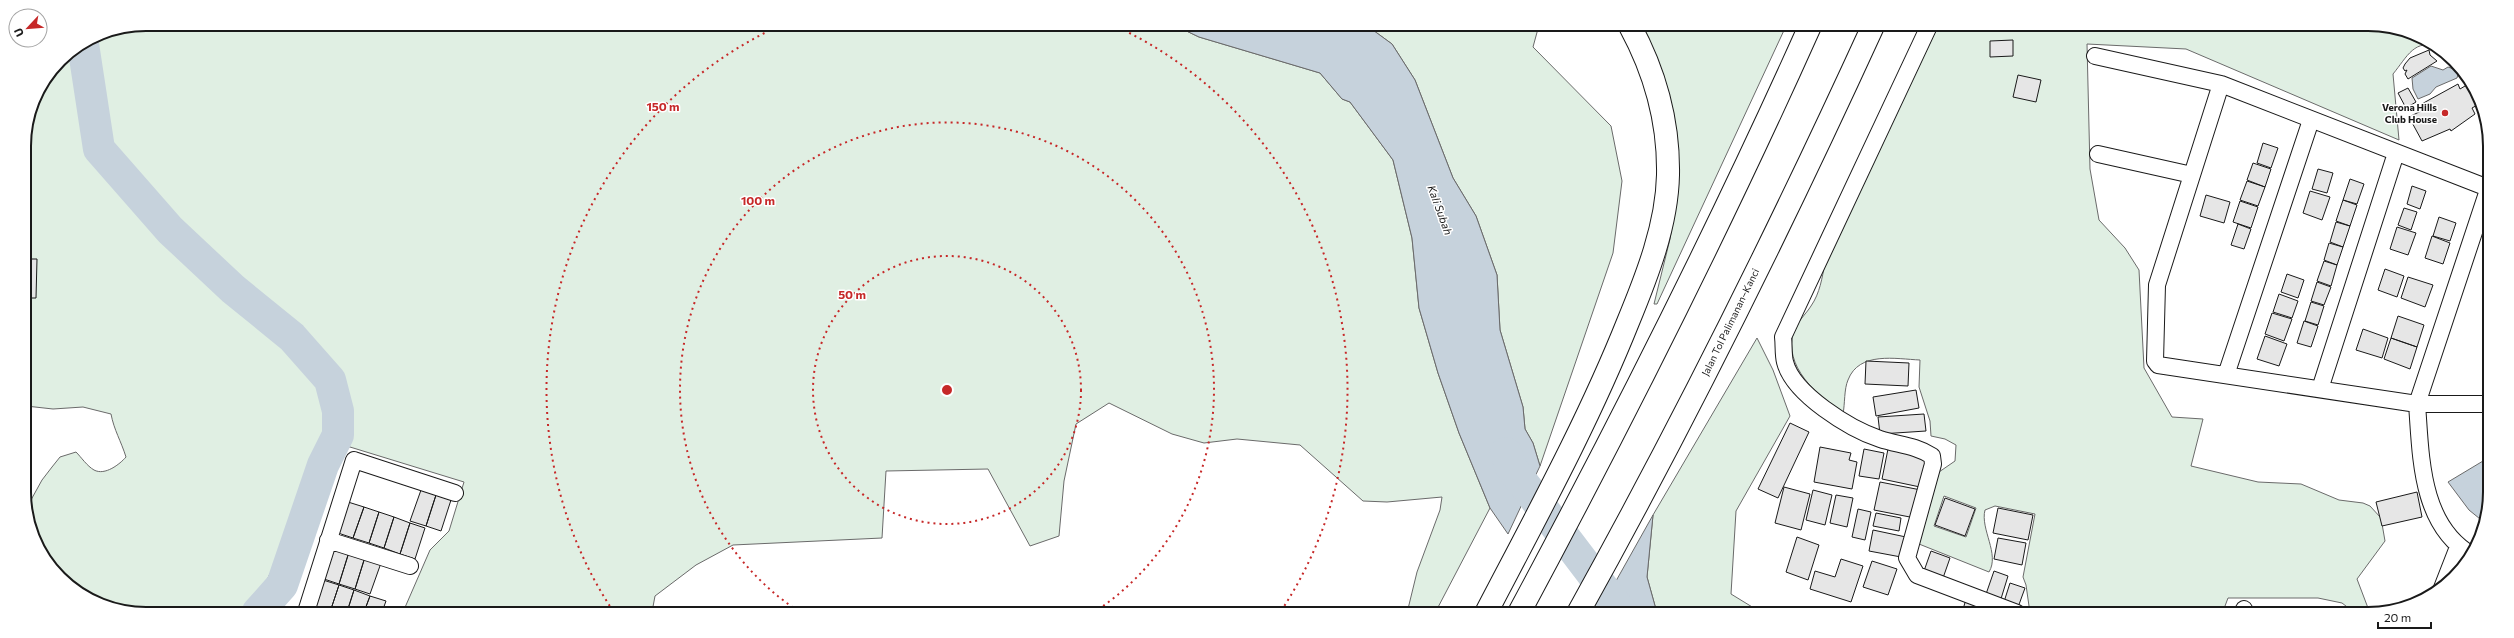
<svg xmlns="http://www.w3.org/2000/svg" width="2514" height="638" font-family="Commissioner,sans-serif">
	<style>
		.green { fill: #e0efe3; stroke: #6a6a6a; fill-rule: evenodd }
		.water { fill: #c6d2dc; stroke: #6a6a6a }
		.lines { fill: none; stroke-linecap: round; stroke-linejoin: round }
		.river { stroke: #c6d2dc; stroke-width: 32 }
		.building { fill: #e6e6e6; stroke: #1a1a1a }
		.street-casing { stroke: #1a1a1a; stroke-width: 18 }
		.highway-casing { stroke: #1a1a1a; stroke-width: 24 }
		.street { stroke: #fff; stroke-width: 16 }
		.highway { stroke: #fff; stroke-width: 22 }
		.ring { fill: none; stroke: #c62828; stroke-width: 2; stroke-dasharray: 2 4 }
		.poi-dot { fill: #c62828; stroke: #fff; stroke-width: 1.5 }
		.labels { text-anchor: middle; stroke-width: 3; stroke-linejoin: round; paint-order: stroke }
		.poi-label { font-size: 10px; font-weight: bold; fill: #1a1a1a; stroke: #fff; text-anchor: end }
		.street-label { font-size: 10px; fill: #1a1a1a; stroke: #fff }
		.water-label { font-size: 11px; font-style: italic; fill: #1a1a1a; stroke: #fff }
		.rim { fill: none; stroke: #1a1a1a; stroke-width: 2 }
		.centre { fill: #c62828; stroke: #fff; stroke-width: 2 }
		.ring-label { font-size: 12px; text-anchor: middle; font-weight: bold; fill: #c62828; stroke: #fff; stroke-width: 3; stroke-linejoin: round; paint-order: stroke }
	</style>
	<rect width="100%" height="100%" fill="#fff"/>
	<!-- green -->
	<path class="green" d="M 146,24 L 1174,25 L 1199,37 L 1320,73 L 1342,99 L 1350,102 L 1393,160 L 1412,238 L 1419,308 L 1438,373 L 1459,433 L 1490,508 L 1435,613 L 1407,613 L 1417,572 L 1440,510 L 1442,497 L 1387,502 L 1363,501 L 1300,445 L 1237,439 L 1204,443 L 1172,434 L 1109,403 L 1076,424 L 1064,481 L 1059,536 L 1030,546 L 988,469 L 886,471 L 882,538 L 733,545 L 696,565 L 655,596 L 652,612 L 403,612 L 430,550 L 449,531 L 464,482 L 350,447 L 316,448 L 284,544 L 252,612 L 122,612 L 92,601 L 60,578 L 40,553 L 26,516 L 26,509 L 42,480 L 52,467 L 60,457 L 76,452 C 81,457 87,466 94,470 C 105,476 120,464 126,457 C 121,441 114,430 111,414 L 83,407 L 53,409 L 26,406 L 25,184 L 28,179 C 16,143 33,86 60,60 C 70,50 86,41 98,34 C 111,27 132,27 146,24 Z
		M 1366,25 L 1539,25 L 1533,47 L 1611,126 L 1622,181 L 1613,253 L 1540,466 L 1533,443 L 1525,429 L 1523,407 L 1500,330 L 1497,275 L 1476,216 L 1453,178 L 1415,80 L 1392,44 Z
		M 1638,26 L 1786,26 L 1657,304 L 1654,304 L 1670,239 L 1677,193 Z
		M 1938,26 L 2392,26 L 2429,40 L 2439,48 C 2415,37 2407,57 2393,74 L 2399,140 L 2186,49 L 2087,44 L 2090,169 L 2099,220 L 2125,248 L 2139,270 L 2144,368 L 2172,417 L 2203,419 L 2191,466 L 2258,482 L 2301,484 L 2339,500 L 2363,503 L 2370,506 L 2381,518 L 2385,541 L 2357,579 L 2368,608 L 2364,614 L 2355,613 L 2342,603 L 2318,598 L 2228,598 L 2222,614 L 2030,613 L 2026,585 L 2023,577 L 2035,514 L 1995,506 L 1985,510 C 1980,529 2000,554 1989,572 L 1919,544 L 1939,472 L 1955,461 L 1956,445 L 1945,439 L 1931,436 L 1930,421 L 1919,387 L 1920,360 C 1896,359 1859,351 1848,380 C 1844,389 1845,404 1843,414 C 1818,396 1782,366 1794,331 C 1797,322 1806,314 1811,306 C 1820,293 1822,278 1825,263 ZM 1944,496 L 1976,508 L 1966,537 L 1934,526 Z
		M 1757,338 L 1773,370 L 1790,416 L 1736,511 L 1731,594 L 1762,613 L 1657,613 L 1647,577 L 1653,515 Z"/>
	<!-- water -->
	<path class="water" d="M 1174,25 L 1366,25 L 1392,44 L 1415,80 L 1453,178 L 1476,216 L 1497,275 L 1500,330 L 1523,407 L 1525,429 L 1533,443 L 1540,466 L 1508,534 L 1490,508 L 1459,433 L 1438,373 L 1419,308 L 1412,238 L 1393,160 L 1350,102 L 1342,99 L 1320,73 L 1199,37 Z
		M 2431,66 L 2443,70 L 2448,67 L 2459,71 L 2457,78 L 2436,87 L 2430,94 L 2418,99 L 2413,89 L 2412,78 Z
		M 2488,458 L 2488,516 L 2485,523 L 2469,510 L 2448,482 Z
		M 1653,515 L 1647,577 L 1657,613 L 1598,613 Z"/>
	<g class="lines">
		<!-- river -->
		<path class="river" d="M 83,44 L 99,149 L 170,230 L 233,289 L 292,337 L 330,380 L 338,411 L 338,435 L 323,465 L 282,585 L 258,612
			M 1506,453 L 1511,467 L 1622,613"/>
	</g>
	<!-- building -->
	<path class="building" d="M 2021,26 L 2048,26 L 2048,31 Z
		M 2013,40 L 2013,56 L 1990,57 L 1990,41 Z
		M 2429,50 L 2430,55 L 2437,61 L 2408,79 L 2405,74 L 2407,70 L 2405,71 L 2403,68 L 2405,64 L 2410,58 Z
		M 2018,75 L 2041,80 L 2036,102 L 2013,97 Z
		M 2470,83 L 2481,103 L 2472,108 L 2475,114 L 2451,131 L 2450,129 L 2422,141 L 2409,117 L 2421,111 L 2418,106 L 2458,84 L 2460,89 Z
		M 2408,88 L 2416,102 L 2406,108 L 2398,93 Z
		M 2263,143 L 2278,148 L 2271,168 L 2257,163 Z
		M 2253,163 L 2271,169 L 2265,187 L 2247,180 Z
		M 2318,169 L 2333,173 L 2327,193 L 2312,189 Z
		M 2350,179 L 2364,184 L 2357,204 L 2343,200 Z
		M 2247,181 L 2265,187 L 2258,206 L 2240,200 Z
		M 2412,186 L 2426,191 L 2420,209 L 2407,204 Z
		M 2310,191 L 2330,197 L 2322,220 L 2303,213 Z
		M 2206,195 L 2230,202 L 2224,223 L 2200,216 Z
		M 2343,200 L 2357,205 L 2350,226 L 2336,221 Z
		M 2240,201 L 2258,207 L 2251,228 L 2233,222 Z
		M 2404,208 L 2417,212 L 2411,230 L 2398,225 Z
		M 2439,217 L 2456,223 L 2450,241 L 2433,236 Z
		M 2336,222 L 2350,226 L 2343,247 L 2330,242 Z
		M 2238,224 L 2251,229 L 2244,249 L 2231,245 Z
		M 2397,227 L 2416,233 L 2408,255 L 2390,249 Z
		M 2432,236 L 2450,243 L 2443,264 L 2425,258 Z
		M 2329,243 L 2343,247 L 2337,265 L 2324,260 Z
		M 25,259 L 37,259 L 36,298 L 25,298 Z
		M 2324,261 L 2337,265 L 2331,286 L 2317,281 Z
		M 2385,269 L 2404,276 L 2397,297 L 2378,290 Z
		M 2287,274 L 2304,280 L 2298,298 L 2281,292 Z
		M 2408,277 L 2433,285 L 2425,307 L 2401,298 Z
		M 2317,282 L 2331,287 L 2324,305 L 2311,301 Z
		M 2279,294 L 2298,301 L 2292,318 L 2273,312 Z
		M 2311,302 L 2324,306 L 2318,325 L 2305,321 Z
		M 2272,313 L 2292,319 L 2284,341 L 2265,334 Z
		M 2398,316 L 2424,325 L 2417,347 L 2391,338 Z
		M 2304,321 L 2318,326 L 2311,347 L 2297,343 Z
		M 2363,329 L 2388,338 L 2382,358 L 2356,350 Z
		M 2265,336 L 2287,344 L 2279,366 L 2257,359 Z
		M 2391,338 L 2417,347 L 2410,369 L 2384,359 Z
		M 1866,361 L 1909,363 L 1908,386 L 1865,384 Z
		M 1916,390 L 1919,408 L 1876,416 L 1873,397 Z
		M 1924,414 L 1926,431 L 1880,434 L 1878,417 Z
		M 1790,423 L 1809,432 L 1778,498 L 1758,489 Z
		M 1820,447 L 1851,453 L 1849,460 L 1857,462 L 1852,489 L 1814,482 Z
		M 1864,449 L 1884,453 L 1879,479 L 1859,476 Z
		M 1888,449 L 1926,457 L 1920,487 L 1882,479 Z
		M 1880,482 L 1921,490 L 1915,518 L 1874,510 Z
		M 1784,487 L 1810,494 L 1801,530 L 1775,523 Z
		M 421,490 L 436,495 L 426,526 L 410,521 Z
		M 1813,490 L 1832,495 L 1825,525 L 1806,520 Z
		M 2417,492 L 2422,517 L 2382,526 L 2376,502 Z
		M 436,495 L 451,500 L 441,531 L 426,526 Z
		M 1836,495 L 1853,498 L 1847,527 L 1830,523 Z
		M 1945,498 L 1975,509 L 1965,536 L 1935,525 Z
		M 348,502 L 364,507 L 353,538 L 338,533 Z
		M 364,507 L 379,512 L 369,543 L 353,538 Z
		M 1998,508 L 2033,515 L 2028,540 L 1993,533 Z
		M 1858,509 L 1871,512 L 1865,540 L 1852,537 Z
		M 379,512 L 394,517 L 384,548 L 369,543 Z
		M 1876,513 L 1901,518 L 1899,531 L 1873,526 Z
		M 394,517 L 410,523 L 400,554 L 384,548 Z
		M 410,523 L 425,528 L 415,559 L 400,554 Z
		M 1873,530 L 1906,537 L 1901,557 L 1869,551 Z
		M 1797,537 L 1819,545 L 1808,580 L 1786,572 Z
		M 1998,538 L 2026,543 L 2022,565 L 1994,559 Z
		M 334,547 L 349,552 L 339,584 L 324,579 Z
		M 1931,551 L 1950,558 L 1943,578 L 1924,571 Z
		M 349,552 L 365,557 L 355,589 L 339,584 Z
		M 365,557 L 381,563 L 370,594 L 355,589 Z
		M 1841,559 L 1863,566 L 1851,602 L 1810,589 L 1815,571 L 1835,577 Z
		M 1872,561 L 1897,569 L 1888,595 L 1863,587 Z
		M 1994,571 L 2008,576 L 2000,602 L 1985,597 Z
		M 323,580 L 339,585 L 330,612 L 313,612 Z
		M 2010,583 L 2025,588 L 2017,610 L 2003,605 Z
		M 339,585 L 354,590 L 347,612 L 330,612 Z
		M 354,590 L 370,596 L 364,612 L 347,612 Z
		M 370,596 L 386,601 L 382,612 L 364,612 Z
		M 1966,599 L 1992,608 L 1990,613 L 1962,613 Z"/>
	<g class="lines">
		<!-- street casing -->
		<g class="street-casing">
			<path id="street" d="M 1929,26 L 1783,337 C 1784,345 1783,354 1785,362 C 1793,394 1850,429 1880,439 C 1898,445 1915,445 1932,456 L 1933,464 L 1907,558 L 1917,575 L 2017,613
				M 2095,56 L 2221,84 L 2488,188
				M 2221,84 L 2157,285 L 2155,361 L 2158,365 L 2417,404 L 2488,190
				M 2098,154 L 2192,175
				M 2226,375 L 2311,120
				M 2320,389 L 2396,153
				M 328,540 L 410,566
				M 2472,555 C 2420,525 2421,456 2417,404 L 2488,404
				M 2442,588 L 2458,547
				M 306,612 L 354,460 L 455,493
				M 2242,614 L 2244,609"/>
		</g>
		<!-- highway casing -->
		<g class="highway-casing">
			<path id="highway" d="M 1486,613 C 1536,517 1588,422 1628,322 C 1647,276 1667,225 1668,175 C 1669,122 1655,72 1630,26
				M 1519,613 C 1622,421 1721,225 1810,26
				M 1578,613 C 1684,422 1782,225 1873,26"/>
		</g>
		<!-- street -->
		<use href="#street" class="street"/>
		<!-- highway -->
		<use href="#highway" class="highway"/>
	</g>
	<!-- distance rings -->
	<g class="ring">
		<circle cx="947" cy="390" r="134"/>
		<path d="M798 611A267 267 0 1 1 1096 611"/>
		<path d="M613 611A401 401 0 0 1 781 25M1113 25A401 401 0 0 1 1281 611"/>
	</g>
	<!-- markers -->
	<circle class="poi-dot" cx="2445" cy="113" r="4"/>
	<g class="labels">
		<!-- poi labels -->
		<g class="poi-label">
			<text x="2437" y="111">Verona Hills<tspan x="2437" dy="12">Club House</tspan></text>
		</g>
		<!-- street labels -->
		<g class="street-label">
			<text transform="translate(1730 322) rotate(-64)" y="4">Jalan Tol Palimanan–Kanci</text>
		</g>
		<!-- water labels -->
		<g class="water-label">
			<text transform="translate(1440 210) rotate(70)" y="4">Kali Subah</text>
		</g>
	</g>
	<!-- crop -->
	<path d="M0 0H2514V638H0ZM146 31H2368A115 115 0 0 1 2483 146V492A115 115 0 0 1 2368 607H146A115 115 0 0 1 31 492V146A115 115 0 0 1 146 31Z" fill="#fff" fill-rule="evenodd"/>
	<path class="rim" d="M146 31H2368A115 115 0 0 1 2483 146V492A115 115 0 0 1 2368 607H146A115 115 0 0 1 31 492V146A115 115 0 0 1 146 31Z"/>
	<circle cx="947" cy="390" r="6" class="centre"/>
	<g class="ring-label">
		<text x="663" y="111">150 m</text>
		<text x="758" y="205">100 m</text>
		<text x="852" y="299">50 m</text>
	</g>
	<!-- north arrow -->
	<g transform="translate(28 28) rotate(244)"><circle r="19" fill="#ffffff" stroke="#a3a3a3"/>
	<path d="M0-3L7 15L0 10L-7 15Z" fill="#c62828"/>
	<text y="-6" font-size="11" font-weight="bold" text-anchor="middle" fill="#1a1a1a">U</text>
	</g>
	<!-- scale -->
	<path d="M2378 622v6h53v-6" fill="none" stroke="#1a1a1a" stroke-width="2"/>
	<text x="2384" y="622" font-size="12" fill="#1a1a1a" stroke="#ffffff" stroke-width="3" paint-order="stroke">20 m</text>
</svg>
